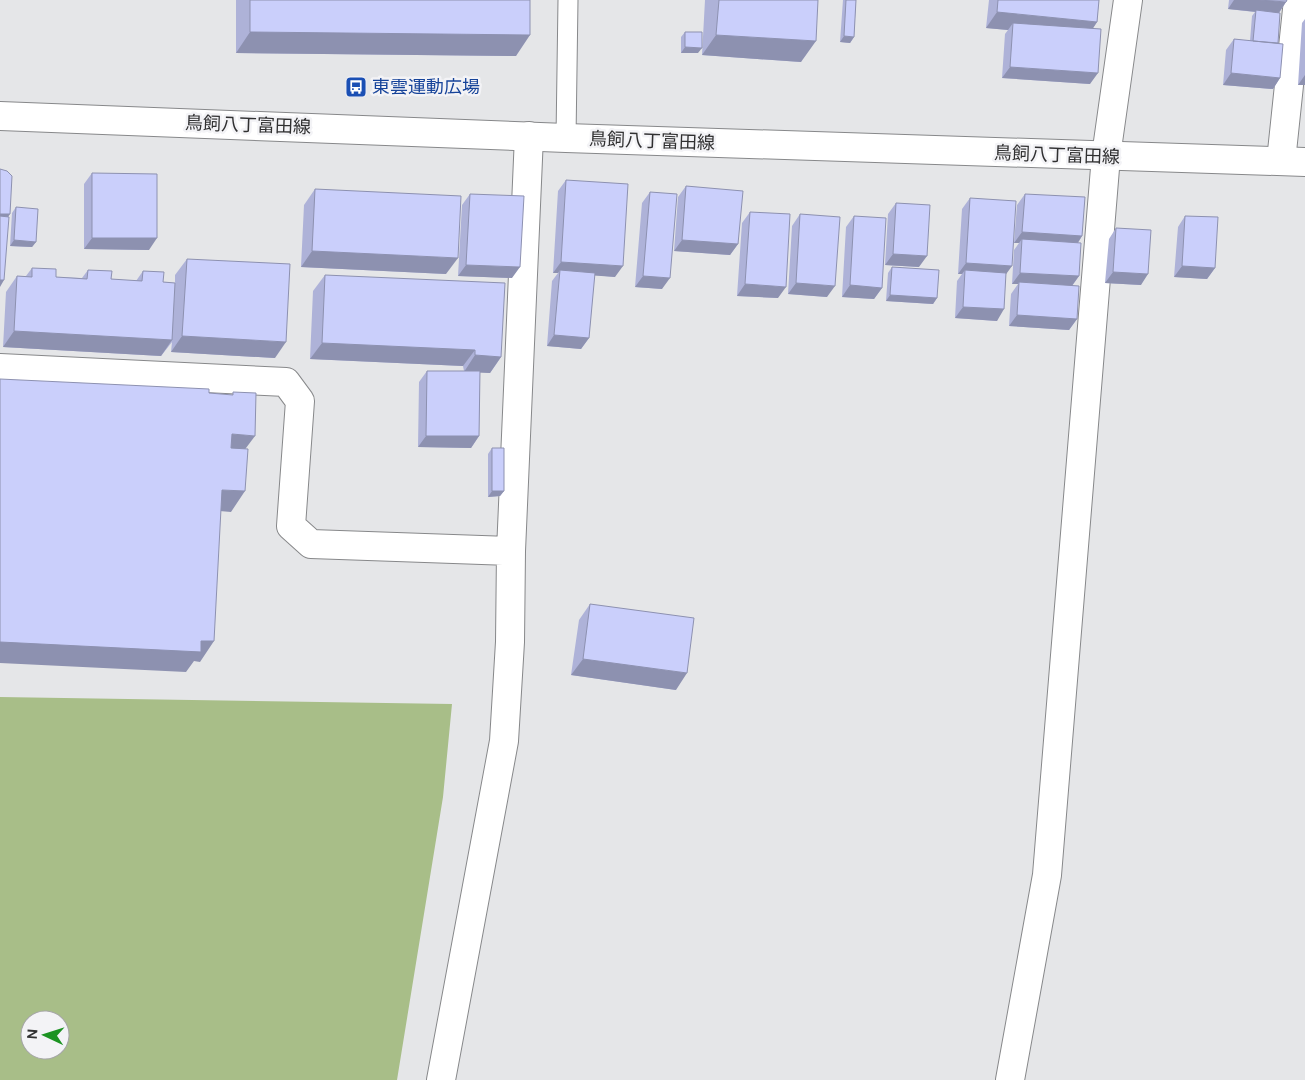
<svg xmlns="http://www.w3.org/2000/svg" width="1305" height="1080" font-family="'DM Sans','Noto Sans JP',sans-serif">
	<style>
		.green { fill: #a8be88; fill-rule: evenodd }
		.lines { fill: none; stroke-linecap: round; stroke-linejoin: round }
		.service-casing { stroke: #87888a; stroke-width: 21 }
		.minor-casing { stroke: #87888a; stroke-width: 30 }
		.secondary-casing { stroke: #87888a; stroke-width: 30 }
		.service { stroke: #fff; stroke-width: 19 }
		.minor { stroke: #fff; stroke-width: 28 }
		.secondary { stroke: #fff; stroke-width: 28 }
		.wall { fill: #aeb2d8 }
		.shaded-wall { fill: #8d91b0 }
		.building { fill: #cacffb; stroke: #8d91b0 }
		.labels { text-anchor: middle; stroke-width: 5; stroke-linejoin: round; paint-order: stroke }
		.transit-label { font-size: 18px; fill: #164399; stroke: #f3f3f6; text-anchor: start }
		.street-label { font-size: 18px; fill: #303031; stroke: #f3f3f6 }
	</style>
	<rect width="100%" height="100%" fill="#e5e6e8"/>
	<!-- green -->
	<path class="green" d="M 0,697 L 452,704 L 443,797 L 397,1080 L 0,1080 ZM 30,1020 L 60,1020 L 60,1050 L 30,1050 Z"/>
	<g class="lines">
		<!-- service casing -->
		<g class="service-casing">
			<path id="service" d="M 566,138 L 568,0"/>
		</g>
		<!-- minor casing -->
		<g class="minor-casing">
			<path id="minor" d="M 1281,161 L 1298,0
				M 0,368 L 286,382 L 300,401 L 291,526 L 311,544 L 511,551
				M 441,1080 L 504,741 L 510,642 L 511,551 L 529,136
				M 1010,1080 L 1047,875 L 1106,156 L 1128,0"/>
		</g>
		<!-- secondary casing -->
		<g class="secondary-casing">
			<path id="secondary" d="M 0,116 L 566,138 L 1305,162"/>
		</g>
		<!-- service -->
		<use href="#service" class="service"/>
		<!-- minor -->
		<use href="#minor" class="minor"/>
		<!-- secondary -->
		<use href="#secondary" class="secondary"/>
	</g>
	<!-- wall -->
	<path class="wall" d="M 236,0 L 530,0 L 516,56 L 236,53 Z
		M 705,0 L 818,0 L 801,62 L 702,55 Z
		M 843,0 L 856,0 L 854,37 L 850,43 L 840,42 Z
		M 989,0 L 1099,0 L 1097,22 L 1093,28 L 1090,84 L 1002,78 L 1005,34 L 1008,30 L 986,28 Z
		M 1229,0 L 1287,0 L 1286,2 L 1279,13 L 1278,43 L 1280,78 L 1273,89 L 1223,85 L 1226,50 L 1234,39 L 1250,41 L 1252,16 L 1255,12 L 1228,9 Z
		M 1305,19 L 1305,85 L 1298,85 L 1302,23 Z
		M 685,32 L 698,53 L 681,53 L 681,37 Z
		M 92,173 L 149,250 L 84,249 L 84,184 Z
		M 566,180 L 615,277 L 594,275 L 589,338 L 581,349 L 547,346 L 552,281 L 558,273 L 553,273 L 558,191 Z
		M 686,186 L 738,244 L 730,255 L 674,251 L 678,197 Z
		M 315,189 L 446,274 L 301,267 L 304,205 Z
		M 650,192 L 662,289 L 635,287 L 642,203 Z
		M 470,194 L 512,278 L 458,276 L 462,205 Z
		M 1025,194 L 1082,236 L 1078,243 L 1079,276 L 1072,286 L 1077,319 L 1069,330 L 1009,326 L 1011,294 L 1018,284 L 1012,284 L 1014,250 L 1019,243 L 1014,243 L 1017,205 Z
		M 970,198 L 1006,275 L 997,321 L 955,318 L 957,281 L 962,274 L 958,274 L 962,209 Z
		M 896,203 L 919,267 L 885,265 L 888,214 Z
		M 16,207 L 36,242 L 32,247 L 10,246 L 12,213 Z
		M 750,212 L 778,298 L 737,296 L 742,223 Z
		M 800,214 L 827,297 L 788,294 L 792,226 Z
		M 854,216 L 882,288 L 874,299 L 842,297 L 846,227 Z
		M 1185,216 L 1215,268 L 1207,279 L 1174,277 L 1178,227 Z
		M 1116,228 L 1141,285 L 1105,283 L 1109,239 Z
		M 187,259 L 275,358 L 171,352 L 172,342 L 161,356 L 3,347 L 6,292 L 17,276 L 26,276 L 32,268 L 56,277 L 82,278 L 88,270 L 111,279 L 136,281 L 143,271 L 163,282 L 175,283 L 175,275 Z
		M 892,267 L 937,298 L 933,304 L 886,301 L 888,273 Z
		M 325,275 L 501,357 L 490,373 L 480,372 L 479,436 L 471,448 L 418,447 L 419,382 L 427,371 L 464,371 L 463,366 L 310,359 L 313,291 Z
		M 492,448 L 504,491 L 500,496 L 488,497 L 488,454 Z
		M 590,604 L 676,690 L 571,675 L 579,620 Z"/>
	<!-- shaded-wall -->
	<path class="shaded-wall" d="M 1234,0 L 1259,0 L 1286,2 L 1278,14 L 1228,9 Z
		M 997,12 L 1097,22 L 1086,39 L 1013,23 L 1008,30 L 986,28 Z
		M 250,32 L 530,35 L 516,56 L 236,53 Z
		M 716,35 L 816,41 L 801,62 L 702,55 Z
		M 844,36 L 854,37 L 850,43 L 840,42 Z
		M 685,47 L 702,48 L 698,53 L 681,53 Z
		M 1010,67 L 1098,73 L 1090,84 L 1002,78 Z
		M 1231,73 L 1280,78 L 1273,89 L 1223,85 Z
		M 1305,75 L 1305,85 L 1298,85 Z
		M 0,214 L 10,214 L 2,226 L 0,225 Z
		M 1022,232 L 1082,236 L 1075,247 L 1022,239 L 1019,243 L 1014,243 Z
		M 92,238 L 157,238 L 149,250 L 84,249 Z
		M 14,240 L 36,242 L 32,247 L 10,246 Z
		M 682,240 L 738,244 L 730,255 L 674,251 Z
		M 312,251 L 458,258 L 446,274 L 301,267 Z
		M 893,254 L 927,256 L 919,267 L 885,265 Z
		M 561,262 L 623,266 L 615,277 L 560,273 L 560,270 L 558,273 L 553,273 Z
		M 966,263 L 1012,266 L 1004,277 L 965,270 L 962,274 L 958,274 Z
		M 466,265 L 520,267 L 512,278 L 458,276 Z
		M 1182,266 L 1215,268 L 1207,279 L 1174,277 Z
		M 1113,272 L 1148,274 L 1141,285 L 1105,283 Z
		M 1020,273 L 1079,276 L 1071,287 L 1019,282 L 1018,284 L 1012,284 Z
		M 643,276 L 670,278 L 662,289 L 635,287 Z
		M 0,280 L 4,280 L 0,287 Z
		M 796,283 L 835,286 L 827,297 L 788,294 Z
		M 745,284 L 786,287 L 778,298 L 737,296 Z
		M 850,285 L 882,288 L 874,299 L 842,297 Z
		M 890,295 L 937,298 L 933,304 L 886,301 Z
		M 963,307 L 1004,309 L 997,321 L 955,318 Z
		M 1017,315 L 1077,319 L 1069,330 L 1009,326 Z
		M 14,331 L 172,340 L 161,356 L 3,347 Z
		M 554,335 L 589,338 L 581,349 L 547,346 Z
		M 182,336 L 286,342 L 275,358 L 171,352 Z
		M 322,343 L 475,350 L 463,366 L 310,359 Z
		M 475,355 L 501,357 L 490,373 L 464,372 Z
		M 232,434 L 255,436 L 240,456 L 218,455 Z
		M 426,436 L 479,436 L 471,448 L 418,447 Z
		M 222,490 L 245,491 L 231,512 L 208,510 Z
		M 492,491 L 504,491 L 500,496 L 488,497 Z
		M 201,641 L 214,641 L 200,662 L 194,661 L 186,672 L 0,663 L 0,642 Z
		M 583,659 L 687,673 L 676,690 L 571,675 Z"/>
	<!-- building -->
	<path class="building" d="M 250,0 L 530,0 L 530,35 L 250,32 Z
		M 719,0 L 818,0 L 816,41 L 716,35 Z
		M 846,0 L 856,0 L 854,37 L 844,36 Z
		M 998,0 L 1099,0 L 1097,22 L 997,12 Z
		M 1259,0 L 1287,0 L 1286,2 Z
		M 1256,10 L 1280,13 L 1278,43 L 1253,41 Z
		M 1013,23 L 1101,29 L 1098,73 L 1010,67 Z
		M 685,32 L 702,32 L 702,48 L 685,47 Z
		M 1234,39 L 1283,44 L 1280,78 L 1231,73 Z
		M 0,169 L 7,171 L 12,176 L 10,214 L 0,214 Z
		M 92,173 L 157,174 L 157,238 L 92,238 Z
		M 566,180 L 628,184 L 623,266 L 561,262 Z
		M 686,186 L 743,191 L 738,244 L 682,240 Z
		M 315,189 L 461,196 L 458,258 L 312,251 Z
		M 650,192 L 677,194 L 670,278 L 643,276 Z
		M 470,194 L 524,196 L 520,267 L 466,265 Z
		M 1025,194 L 1085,197 L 1082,236 L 1022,232 Z
		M 970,198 L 1016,201 L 1012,266 L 966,263 Z
		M 896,203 L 930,205 L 927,256 L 893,254 Z
		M 16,207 L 38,209 L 36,242 L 14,240 Z
		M 750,212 L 790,214 L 786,287 L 745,284 Z
		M 800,214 L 840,217 L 835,286 L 796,283 Z
		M 0,216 L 9,217 L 4,280 L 0,280 Z
		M 854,216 L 886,218 L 882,288 L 850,285 Z
		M 1185,216 L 1218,217 L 1215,268 L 1182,266 Z
		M 1116,228 L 1151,230 L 1148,274 L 1113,272 Z
		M 1022,239 L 1081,243 L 1079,276 L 1020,273 Z
		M 187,259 L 290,264 L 286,342 L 182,336 Z
		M 892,267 L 939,270 L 937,298 L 890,295 Z
		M 32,268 L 56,269 L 56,277 L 87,279 L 88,270 L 112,271 L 111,279 L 142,281 L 143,271 L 164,272 L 163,282 L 175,283 L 172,340 L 14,331 L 17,276 L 32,277 Z
		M 560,270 L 595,273 L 589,338 L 554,335 Z
		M 965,270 L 1006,273 L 1004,309 L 963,307 Z
		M 325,275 L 505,283 L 501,357 L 475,355 L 475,350 L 322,343 Z
		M 1019,282 L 1079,286 L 1077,319 L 1017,315 Z
		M 427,371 L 480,371 L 479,436 L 426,436 Z
		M 0,379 L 209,389 L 209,393 L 233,395 L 233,392 L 256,393 L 255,436 L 232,434 L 231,448 L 248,449 L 245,491 L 222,490 L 214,641 L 201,641 L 201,652 L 0,642 Z
		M 492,448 L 504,448 L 504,491 L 492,491 Z
		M 590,604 L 694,618 L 687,673 L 583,659 Z"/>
	<!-- icons -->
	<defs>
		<g id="bus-square" transform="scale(1.125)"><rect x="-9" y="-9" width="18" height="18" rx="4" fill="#1a4fb4" stroke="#f3f3f6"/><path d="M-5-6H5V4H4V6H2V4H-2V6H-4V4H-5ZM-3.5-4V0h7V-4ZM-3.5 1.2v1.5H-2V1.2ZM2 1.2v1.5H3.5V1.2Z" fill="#fff"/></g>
	</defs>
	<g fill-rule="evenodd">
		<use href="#bus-square" x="356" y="87"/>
	</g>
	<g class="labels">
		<!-- transit labels -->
		<g class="transit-label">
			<text x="372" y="93">東雲運動広場</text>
		</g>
		<!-- street labels -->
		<g class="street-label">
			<text transform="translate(248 125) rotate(2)" y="6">鳥飼八丁富田線</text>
			<text transform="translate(652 141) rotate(2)" y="6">鳥飼八丁富田線</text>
			<text transform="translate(1057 155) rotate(2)" y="6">鳥飼八丁富田線</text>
		</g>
	</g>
	<!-- north arrow -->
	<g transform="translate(45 1035) rotate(274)"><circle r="24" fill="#f3f3f6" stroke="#a5a5a7"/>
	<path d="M0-4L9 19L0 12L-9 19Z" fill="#1c9322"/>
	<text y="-8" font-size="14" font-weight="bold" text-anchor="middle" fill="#303031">N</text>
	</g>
</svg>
